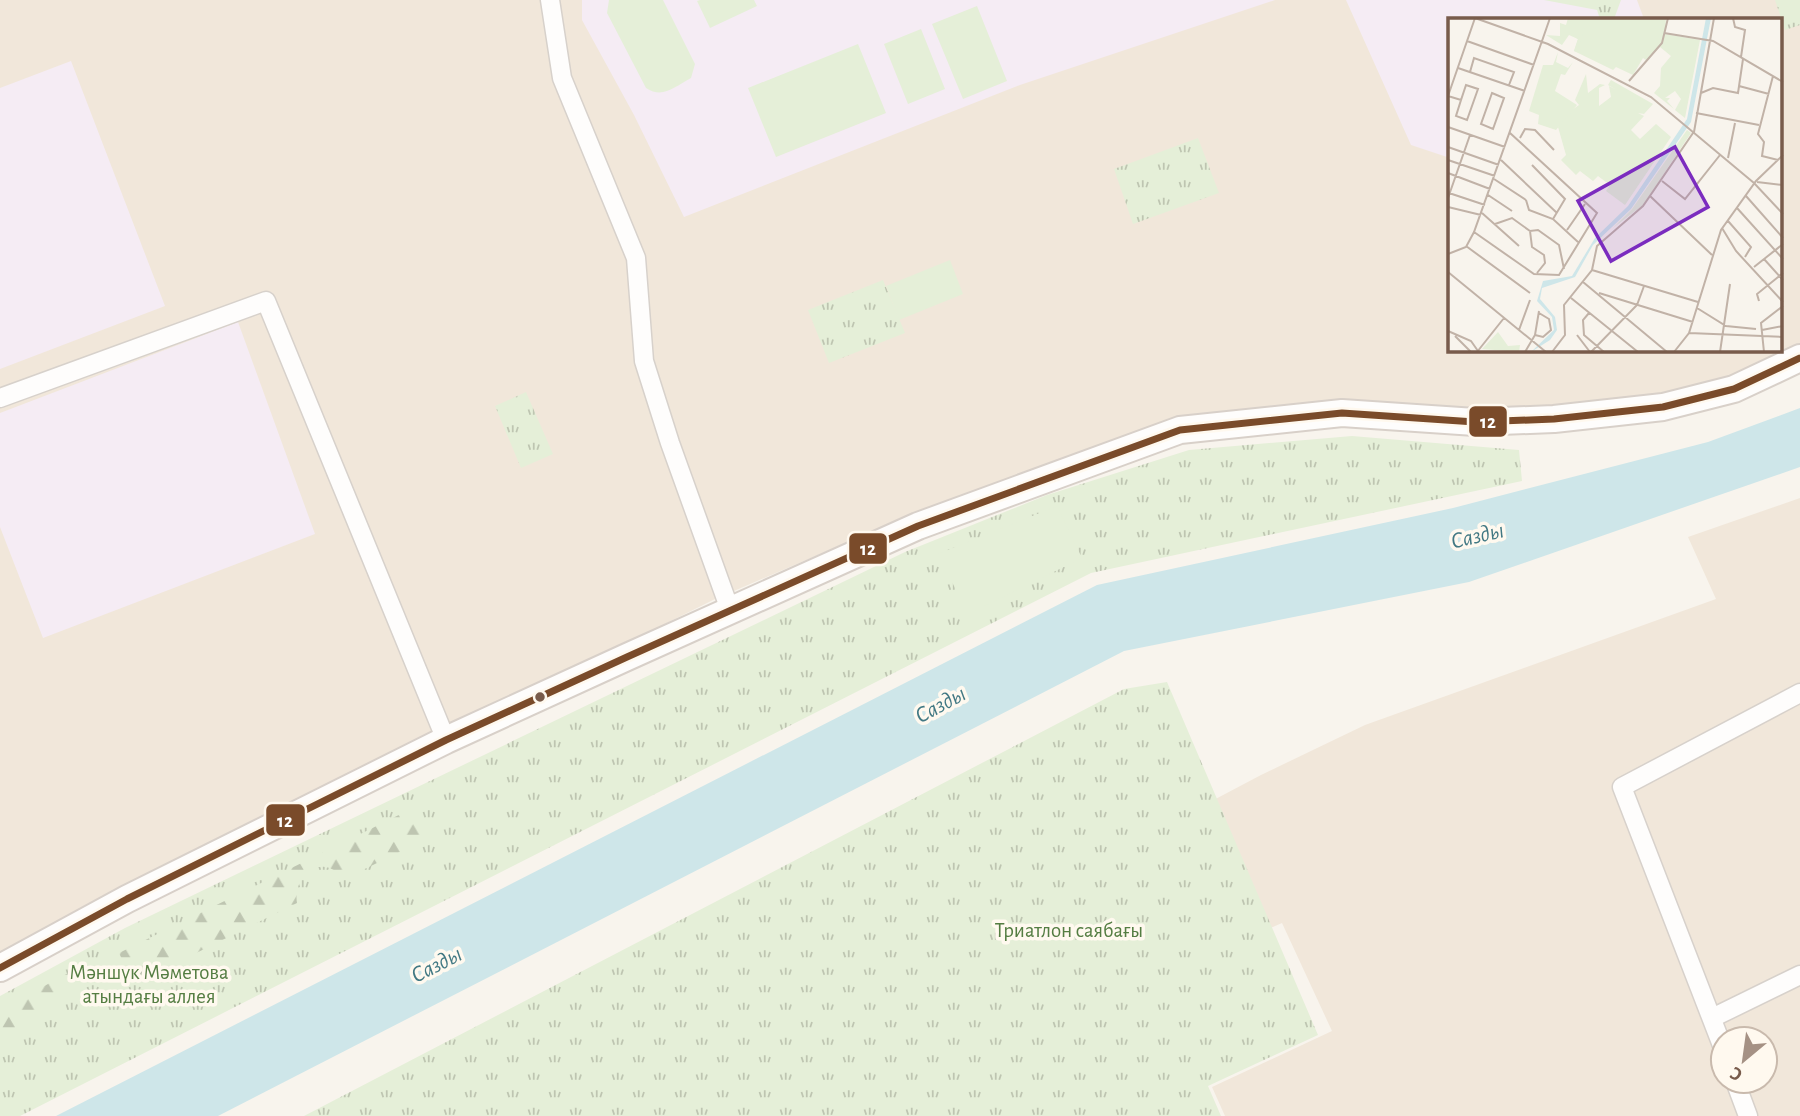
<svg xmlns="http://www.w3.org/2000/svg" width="1800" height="1116" font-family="'Alegreya Sans',sans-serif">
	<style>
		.residential { fill: #f1e7da; fill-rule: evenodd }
		.education { fill: #f5ecf4 }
		.grass { fill: url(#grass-tufts) }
		.forest { fill: url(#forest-firs) }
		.pitch { fill: #e5efd8 }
		.water { fill: #cee6e9 }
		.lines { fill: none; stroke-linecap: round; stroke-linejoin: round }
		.street-casing { stroke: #d7d1cb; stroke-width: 21 }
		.secondary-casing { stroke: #d8d0c9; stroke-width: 30 }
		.street { stroke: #fefdfc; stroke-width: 18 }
		.secondary { stroke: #fefdfc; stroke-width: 26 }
		.bus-1-casing { stroke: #fff9ef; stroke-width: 12 }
		.bus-1 { stroke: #7a4b2a; stroke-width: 7 }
		.bus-dot { fill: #785b4b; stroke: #fff9ef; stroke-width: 2.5 }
		.labels { text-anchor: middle; stroke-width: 7; stroke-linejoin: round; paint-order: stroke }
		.park-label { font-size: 21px; fill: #547d42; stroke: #fff9ef }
		.water-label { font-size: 23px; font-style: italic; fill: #417883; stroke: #fff9ef }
		.inset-road { fill: none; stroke: #c1b2a7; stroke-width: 2 }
		.view { fill: #7b2cbf; fill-opacity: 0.15; stroke: #7b2cbf; stroke-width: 3.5 }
		.inset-edge { fill: none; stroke: #785b4b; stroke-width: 3.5 }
		.line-badge { stroke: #fff9ef; stroke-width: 2.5 }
		.badge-label { font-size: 19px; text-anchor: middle; font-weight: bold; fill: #fff }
	</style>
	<defs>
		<pattern id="grass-tufts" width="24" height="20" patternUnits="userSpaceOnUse" patternTransform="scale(1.75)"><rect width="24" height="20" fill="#e5efd8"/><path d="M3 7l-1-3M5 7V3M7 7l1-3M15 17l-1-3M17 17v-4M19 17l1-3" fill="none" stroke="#bec5b1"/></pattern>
		<pattern id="forest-firs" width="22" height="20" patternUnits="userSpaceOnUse" patternTransform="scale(1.75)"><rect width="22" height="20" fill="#e5efd8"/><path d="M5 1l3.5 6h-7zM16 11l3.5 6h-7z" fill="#bec5b1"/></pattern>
	</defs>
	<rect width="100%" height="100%" fill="#f8f4ed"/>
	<!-- residential -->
	<path class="residential" d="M 0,0 L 1800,0 L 1800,359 L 1663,395 L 1502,414 L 1182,420 L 915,513 L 713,600 L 148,882 L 0,958 ZM 1450,19 L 1781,19 L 1781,350 L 1450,350 Z
		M 1800,498 L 1800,1116 L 1225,1116 L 1212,1087 L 1332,1031 L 1282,923 L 1175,969 L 1119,850 L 1261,775 L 1365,725 L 1716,599 L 1688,537 ZM 1723,1039 L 1765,1039 L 1765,1081 L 1723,1081 Z"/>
	<!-- education -->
	<path class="education" d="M 582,0 L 1275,0 L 1020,85 L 684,217 L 634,115 L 582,20 Z
		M 1346,0 L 1637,0 L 1644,19 L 1450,19 L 1450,158 L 1411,145 Z
		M 71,61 L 165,306 L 0,369 L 0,88 Z
		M 238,322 L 315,534 L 43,638 L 0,527 L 0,413 Z"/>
	<!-- grass -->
	<path class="grass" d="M 1544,0 L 1621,0 L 1614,19 L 1600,19 L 1597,10 Z
		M 1775,0 L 1800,0 L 1800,25 L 1785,30 Z
		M 1198,138 L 1219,193 L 1133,224 L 1114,169 Z
		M 883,280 L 905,333 L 829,363 L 808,310 Z
		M 526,392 L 553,454 L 521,468 L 495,406 Z
		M 1352,436 L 1519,450 L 1522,481 L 1091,573 L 20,1116 L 0,1116 L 0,996 L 125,928 L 905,552 L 1047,495 L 1189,450 Z
		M 1167,682 L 1318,1035 L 1208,1086 L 1221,1116 L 304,1116 L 1124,689 Z"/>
	<!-- forest -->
	<path class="forest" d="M 415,807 L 437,834 L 346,878 C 339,874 333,868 325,867 C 305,865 294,887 297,903 L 134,984 L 119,953 Z
		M 96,958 C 69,992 41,1021 0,1038 L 0,1010 Z"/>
	<!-- pitch -->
	<path class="pitch" d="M 609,0 L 663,0 L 695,64 L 691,78 C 674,87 663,99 646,88 L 607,13 Z
		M 700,0 L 754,0 L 757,6 L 710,28 L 697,1 Z
		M 977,6 L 1007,81 L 963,99 L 932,24 Z
		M 921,29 L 945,89 L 908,104 L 884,44 Z
		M 858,44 L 886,113 L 776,157 L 748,88 Z
		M 950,260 L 963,294 L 899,320 L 886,286 Z
		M 1057,506 L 1082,558 L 968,614 L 938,554 Z"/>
	<!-- water -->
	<path class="water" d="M 1800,408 L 1800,467 L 1469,582 L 1124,651 L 218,1116 L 56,1116 L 1097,585 L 1453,508 L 1708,442 Z"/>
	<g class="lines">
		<!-- street casing -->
		<g class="street-casing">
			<path id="street" d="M 550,0 L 562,78 L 636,258 L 644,361 L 670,443 L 730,610
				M 0,398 L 266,301 L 446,740
				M 1712,1018 L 1800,975
				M 1723,1048 L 1622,787 L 1800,693
				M 1735,1081 L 1748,1116"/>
		</g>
		<!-- secondary casing -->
		<g class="secondary-casing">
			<path id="secondary" d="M 0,968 L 127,899 L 446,740 L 627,657 L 918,526 L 1180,430 L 1342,413 L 1475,422 L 1554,419 L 1663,407 L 1734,389 L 1800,358"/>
		</g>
		<!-- street -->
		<use href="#street" class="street"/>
		<!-- secondary -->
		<use href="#secondary" class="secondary"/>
		<!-- bus-1 casing -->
		<g class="bus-1-casing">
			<path id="bus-1" d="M 0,968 L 127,899 L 446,740 L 627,657 L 918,526 L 1180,430 L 1342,413 L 1475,422 L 1554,419 L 1663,407 L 1734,389 L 1800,358"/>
		</g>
		<!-- bus-1 -->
		<use href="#bus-1" class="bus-1"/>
	</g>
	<!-- markers -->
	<circle class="bus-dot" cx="540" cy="697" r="6"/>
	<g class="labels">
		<!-- park labels -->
		<g class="park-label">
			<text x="1069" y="937">Триатлон саябағы</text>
			<text x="149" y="979">Мәншүк Мәметова<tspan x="149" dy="24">атындағы аллея</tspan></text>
		</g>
		<!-- water labels -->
		<g class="water-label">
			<text transform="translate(1477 535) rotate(-13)" y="8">Сазды</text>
			<text transform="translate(940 704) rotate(-28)" y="8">Сазды</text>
			<text transform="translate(436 964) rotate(-27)" y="8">Сазды</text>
		</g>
	</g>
	<!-- overview -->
	<g transform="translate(1448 18)">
		<rect width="334" height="334" fill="#f8f4ed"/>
		<path d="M 120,0 L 218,0 L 217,16 L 252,22 L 237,100 L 227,92 L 233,81 L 227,73 L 217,80 L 222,80 L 219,83 L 226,91 L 206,75 L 212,68 L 213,50 L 223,38 L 212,29 L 198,42 L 195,40 L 185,57 L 168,49 L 165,52 L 126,33 L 130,21 L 121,16 ZM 138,56 L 140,75 L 152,66 L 157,67 L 151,70 L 151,88 L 163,79 L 161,68 L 167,71 L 160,67 L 163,62 L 205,86 L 196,96 L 190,95 L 196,98 L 183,112 L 192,121 L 208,106 L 223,119 L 177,187 L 158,173 L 162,167 L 150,158 L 145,163 L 132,153 L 128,157 L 113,142 L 118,137 L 110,109 L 118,96 L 131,87 L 127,82 ZM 239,112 L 243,115 L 195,187 L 165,210 L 184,191 Z" fill="#e5efd8"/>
		<path d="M 120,0 L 139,0 L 130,34 L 126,33 L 130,21 L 121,17 L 114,27 L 98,17 L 112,18 L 112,5 L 118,7 ZM 110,34 L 108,44 L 120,50 L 125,44 L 117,57 L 113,56 L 107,73 L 129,87 L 108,112 L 90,106 L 91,97 L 81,93 L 95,47 L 105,47 ZM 50,314 L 60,328 L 72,327 L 71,334 L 34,331 Z" fill="#e5efd8"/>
		<path d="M 258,0 L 263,0 L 243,104 L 183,191 L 145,227 L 127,259 L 94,270 L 92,281 L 107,299 L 109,312 L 102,322 L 83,334 L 106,312 L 104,299 L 89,283 L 95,263 L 124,258 L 147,220 L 180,188 L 239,101 Z" fill="#cee6e9"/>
		<path class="inset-road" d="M 27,0 L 100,26 L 203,79 L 306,165 L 335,196M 285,0 L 287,9 L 297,12 L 293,39M 216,15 L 265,23 L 335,64M 19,23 L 86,47M 94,23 L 102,0M 10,50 L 77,73M 22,54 L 26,40 L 66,54 L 61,67M 325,58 L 310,116 L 316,124 L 314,138 L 330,142M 181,63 L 214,25 L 220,0M 291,68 L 321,76M 44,75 L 56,80 L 45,111 L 33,106 ZM 253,75 L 265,70 L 290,75 L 295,41M 0,78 L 13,82 L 18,67 L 30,71 L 19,102 L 8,98 L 13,82M 0,78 L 27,0M 248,95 L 311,107M 0,109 L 57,129M 246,114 L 266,0M 72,120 L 77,111 L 87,112 L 106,132M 0,129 L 51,147M 280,140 L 287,105M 0,142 L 47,158M 53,142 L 109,195M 84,147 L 117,181 L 105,201M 0,155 L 42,171M 46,161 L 78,182M 214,163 L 237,181 L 272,137M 309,164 L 335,167M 1,175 L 37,187M 40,177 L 64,193M 202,178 L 264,237M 298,178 L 335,220M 0,180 L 22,117M 78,182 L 81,192 L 105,201 L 130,224M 0,189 L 33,197M 289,190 L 335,241M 34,195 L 71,228M 280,203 L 303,229 L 297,239M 47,206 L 64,200 L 82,213 L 90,212 L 111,227 L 116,251M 274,210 L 288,233 L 335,284M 119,212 L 137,186M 82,213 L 84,229 L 96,237 L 97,245 L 89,255M 26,214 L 86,256 L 111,257 L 149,195 L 62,115M 18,228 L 82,275M 0,236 L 18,229 L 26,214 L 94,23M 316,241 L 335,262M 306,249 L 335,226M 144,252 L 250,284M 0,254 L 98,334M 135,264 L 219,334M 151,275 L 245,304M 123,280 L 190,334M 311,283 L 309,276 L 335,255M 249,290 L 278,308 L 308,311M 141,295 L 135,302 L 136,317 L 156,334M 71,312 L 82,282M 314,312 L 335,308M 0,313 L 23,323 L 30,333M 241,315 L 335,319M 87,317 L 95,319 L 103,312 L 101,301 L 91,295M 129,317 L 142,334M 7,318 L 23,334M 29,334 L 56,300M 77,334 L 87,317 L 91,293M 104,334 L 117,317 L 116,287 L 144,252 L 149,228 L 195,188 L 245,115M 143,334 L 189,287 L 196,268M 226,334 L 241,315 L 273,212 L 308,163 L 335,137M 272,334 L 282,266M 316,334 L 313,305 L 335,288"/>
		<path class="view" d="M 227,129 L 260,189 L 163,243 L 130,183 Z"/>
		<rect width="334" height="334" class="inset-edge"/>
	</g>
	<g class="line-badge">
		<rect x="1468" y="405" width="40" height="33" rx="7" fill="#7a4b2a"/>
		<rect x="848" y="532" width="40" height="33" rx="7" fill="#7a4b2a"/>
		<rect x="265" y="803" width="41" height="34" rx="7" fill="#7a4b2a"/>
	</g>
	<g class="badge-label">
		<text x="1488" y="428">12</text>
		<text x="868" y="555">12</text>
		<text x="285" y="827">12</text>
	</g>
	<!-- north arrow -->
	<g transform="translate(1744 1060) rotate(209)"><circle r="33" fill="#fff9ef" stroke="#c9baad" stroke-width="2"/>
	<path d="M0-5L12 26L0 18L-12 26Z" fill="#a59184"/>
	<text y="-10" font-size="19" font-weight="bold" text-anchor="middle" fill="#785b4b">С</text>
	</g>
</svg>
